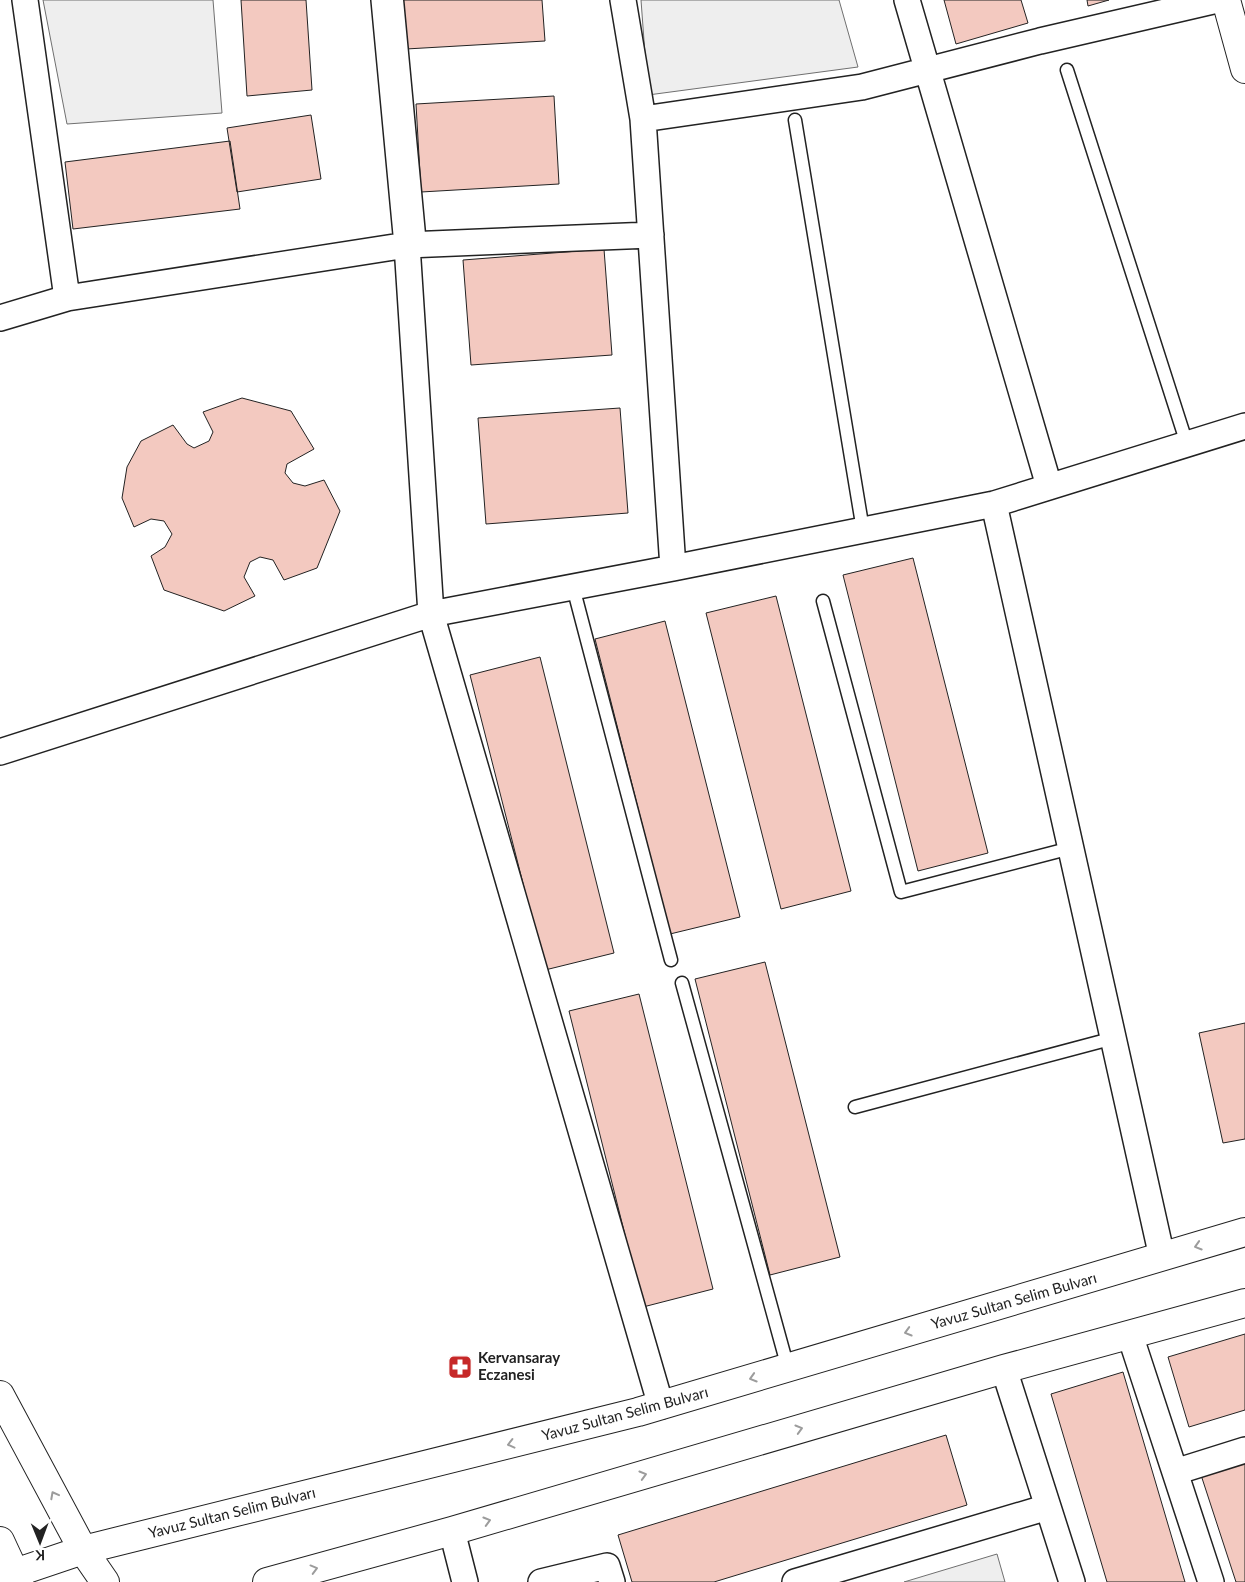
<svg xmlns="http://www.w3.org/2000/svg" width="1245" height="1582" font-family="Lato,sans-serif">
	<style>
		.green { fill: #eee; stroke: #6f6f6f }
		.building { fill: #f3c9c0; stroke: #222 }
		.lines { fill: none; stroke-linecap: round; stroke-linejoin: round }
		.lane-casing { stroke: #222; stroke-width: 15 }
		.street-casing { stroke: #222; stroke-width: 28 }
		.secondary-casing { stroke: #222; stroke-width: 30 }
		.lane { stroke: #fff; stroke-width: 12 }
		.street { stroke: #fff; stroke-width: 25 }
		.secondary { stroke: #fff; stroke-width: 28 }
		.oneway { stroke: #9c9c9c }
		.labels { text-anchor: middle; stroke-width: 4; stroke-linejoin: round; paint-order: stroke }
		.street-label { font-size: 15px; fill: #222; stroke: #fff }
		.poi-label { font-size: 15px; font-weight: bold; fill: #222; stroke: #fff; text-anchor: start }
	</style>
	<rect width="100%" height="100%" fill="#fff"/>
	<!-- green -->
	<path class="green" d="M 43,0 L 213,0 L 222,113 L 67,124 Z
		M 641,0 L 839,0 L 858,67 L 648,95 Z
		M 997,1554 L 1005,1582 L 904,1582 Z"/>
	<!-- building -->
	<path class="building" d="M 241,0 L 306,0 L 312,90 L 247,96 Z
		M 403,0 L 542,0 L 545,41 L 406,49 Z
		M 944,0 L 1021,0 L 1028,23 L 956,44 Z
		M 1087,0 L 1109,0 L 1088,6 Z
		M 554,96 L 559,184 L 421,192 L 416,104 Z
		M 311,115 L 321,179 L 237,192 L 227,128 Z
		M 230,141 L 240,209 L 73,229 L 65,162 Z
		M 604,249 L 612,355 L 471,365 L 463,260 Z
		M 242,398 L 291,411 L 314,449 L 287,464 L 285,473 L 293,483 L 305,486 L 324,480 L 340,511 L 317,568 L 284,580 L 273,560 L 260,557 L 250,562 L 244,577 L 255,596 L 224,611 L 164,590 L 151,556 L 165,547 L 172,534 L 164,521 L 151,519 L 134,527 L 122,498 L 127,467 L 141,441 L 173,425 L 187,444 L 194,448 L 209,441 L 213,432 L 203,412 Z
		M 620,408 L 628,513 L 486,524 L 478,418 Z
		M 913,558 L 988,853 L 918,871 L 843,575 Z
		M 776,596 L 851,891 L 781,909 L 706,613 Z
		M 665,621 L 740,917 L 670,934 L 595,639 Z
		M 540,657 L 614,953 L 545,970 L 470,675 Z
		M 765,962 L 840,1257 L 770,1275 L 695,979 Z
		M 639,994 L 713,1289 L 643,1307 L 569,1011 Z
		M 1245,1023 L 1245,1139 L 1223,1143 L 1199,1033 Z
		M 1245,1334 L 1245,1410 L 1189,1427 L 1168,1357 Z
		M 1123,1372 L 1185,1582 L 1107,1582 L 1051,1394 Z
		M 946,1435 L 967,1505 L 714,1582 L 632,1582 L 618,1535 Z
		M 1245,1460 L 1245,1582 L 1236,1582 L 1201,1475 Z"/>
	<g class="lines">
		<!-- lane casing -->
		<g class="lane-casing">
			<path id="lane" d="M 397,0 L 420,245
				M 1067,70 L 1187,444
				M 795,120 L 863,530
				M 573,587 L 671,960
				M 823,601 L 901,892 L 1071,848
				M 682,983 L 788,1368
				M 855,1107 L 1114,1038"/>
		</g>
		<!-- street casing -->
		<g class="street-casing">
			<path id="street" d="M 25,0 L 67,298
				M 384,0 L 407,245 L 431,614 L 673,568 L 643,119 L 623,0
				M 907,0 L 1049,486
				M 643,119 L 862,87 L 1040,41 L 1217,0
				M 0,318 L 67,298 L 407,245 L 651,235
				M 994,504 L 1162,1257
				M 673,568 L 994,504 L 1245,426
				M 0,752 L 431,614 L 661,1406
				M 1130,1335 L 1211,1582
				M 1004,1369 L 1072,1582
				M 1175,1472 L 1245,1450
				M 452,1531 L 465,1582
				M 541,1582 L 607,1566 L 612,1582
				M 795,1582 L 1048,1507"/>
		</g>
		<!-- secondary casing -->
		<g class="secondary-casing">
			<path id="secondary" d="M 1226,0 L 1245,69
				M 0,1395 L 83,1550 L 105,1582
				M 0,1541 L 19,1582
				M 0,1578 L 83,1550 L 638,1412 L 1245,1232
				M 267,1582 L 452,1531 L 1004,1369 L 1245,1303"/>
		</g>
		<!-- lane -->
		<use href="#lane" class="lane"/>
		<!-- street -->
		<use href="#street" class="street"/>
		<!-- secondary -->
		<use href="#secondary" class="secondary"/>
	</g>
	<!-- one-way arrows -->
	<defs><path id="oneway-chevron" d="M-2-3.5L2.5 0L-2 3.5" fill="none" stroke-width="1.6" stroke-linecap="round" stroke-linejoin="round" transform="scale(1.25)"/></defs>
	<g class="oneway">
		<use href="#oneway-chevron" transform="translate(1198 1246) rotate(163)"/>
		<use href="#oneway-chevron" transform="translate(908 1332) rotate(164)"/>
		<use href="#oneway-chevron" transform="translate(753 1378) rotate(163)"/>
		<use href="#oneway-chevron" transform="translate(799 1429) rotate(-16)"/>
		<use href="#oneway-chevron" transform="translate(511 1444) rotate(166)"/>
		<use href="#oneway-chevron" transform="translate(643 1475) rotate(-16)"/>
		<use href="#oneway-chevron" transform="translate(54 1495) rotate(-118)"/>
		<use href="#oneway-chevron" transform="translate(487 1521) rotate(-16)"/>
		<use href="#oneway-chevron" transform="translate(314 1569) rotate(-15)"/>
	</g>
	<!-- icons -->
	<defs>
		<g id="pharmacy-square" transform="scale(1.25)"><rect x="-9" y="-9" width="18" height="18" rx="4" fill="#c62828" stroke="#fff"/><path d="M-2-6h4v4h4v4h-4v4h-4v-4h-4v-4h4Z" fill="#fff"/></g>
	</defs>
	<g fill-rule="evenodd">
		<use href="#pharmacy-square" x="460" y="1367"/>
	</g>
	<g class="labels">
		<!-- street labels -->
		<g class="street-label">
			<text transform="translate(1014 1301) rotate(-16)" y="5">Yavuz Sultan Selim Bulvarı</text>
			<text transform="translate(625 1414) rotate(-15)" y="5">Yavuz Sultan Selim Bulvarı</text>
			<text transform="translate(232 1513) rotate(-14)" y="5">Yavuz Sultan Selim Bulvarı</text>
		</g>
		<!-- poi labels -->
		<g class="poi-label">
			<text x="478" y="1363">Kervansaray<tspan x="478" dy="17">Eczanesi</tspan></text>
		</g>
	</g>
	<!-- north arrow -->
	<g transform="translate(40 1542) rotate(179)" stroke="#ffffff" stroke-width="4" paint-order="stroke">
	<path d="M0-4L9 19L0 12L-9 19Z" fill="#222222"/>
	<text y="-8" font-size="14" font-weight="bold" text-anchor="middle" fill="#222222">K</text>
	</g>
</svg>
